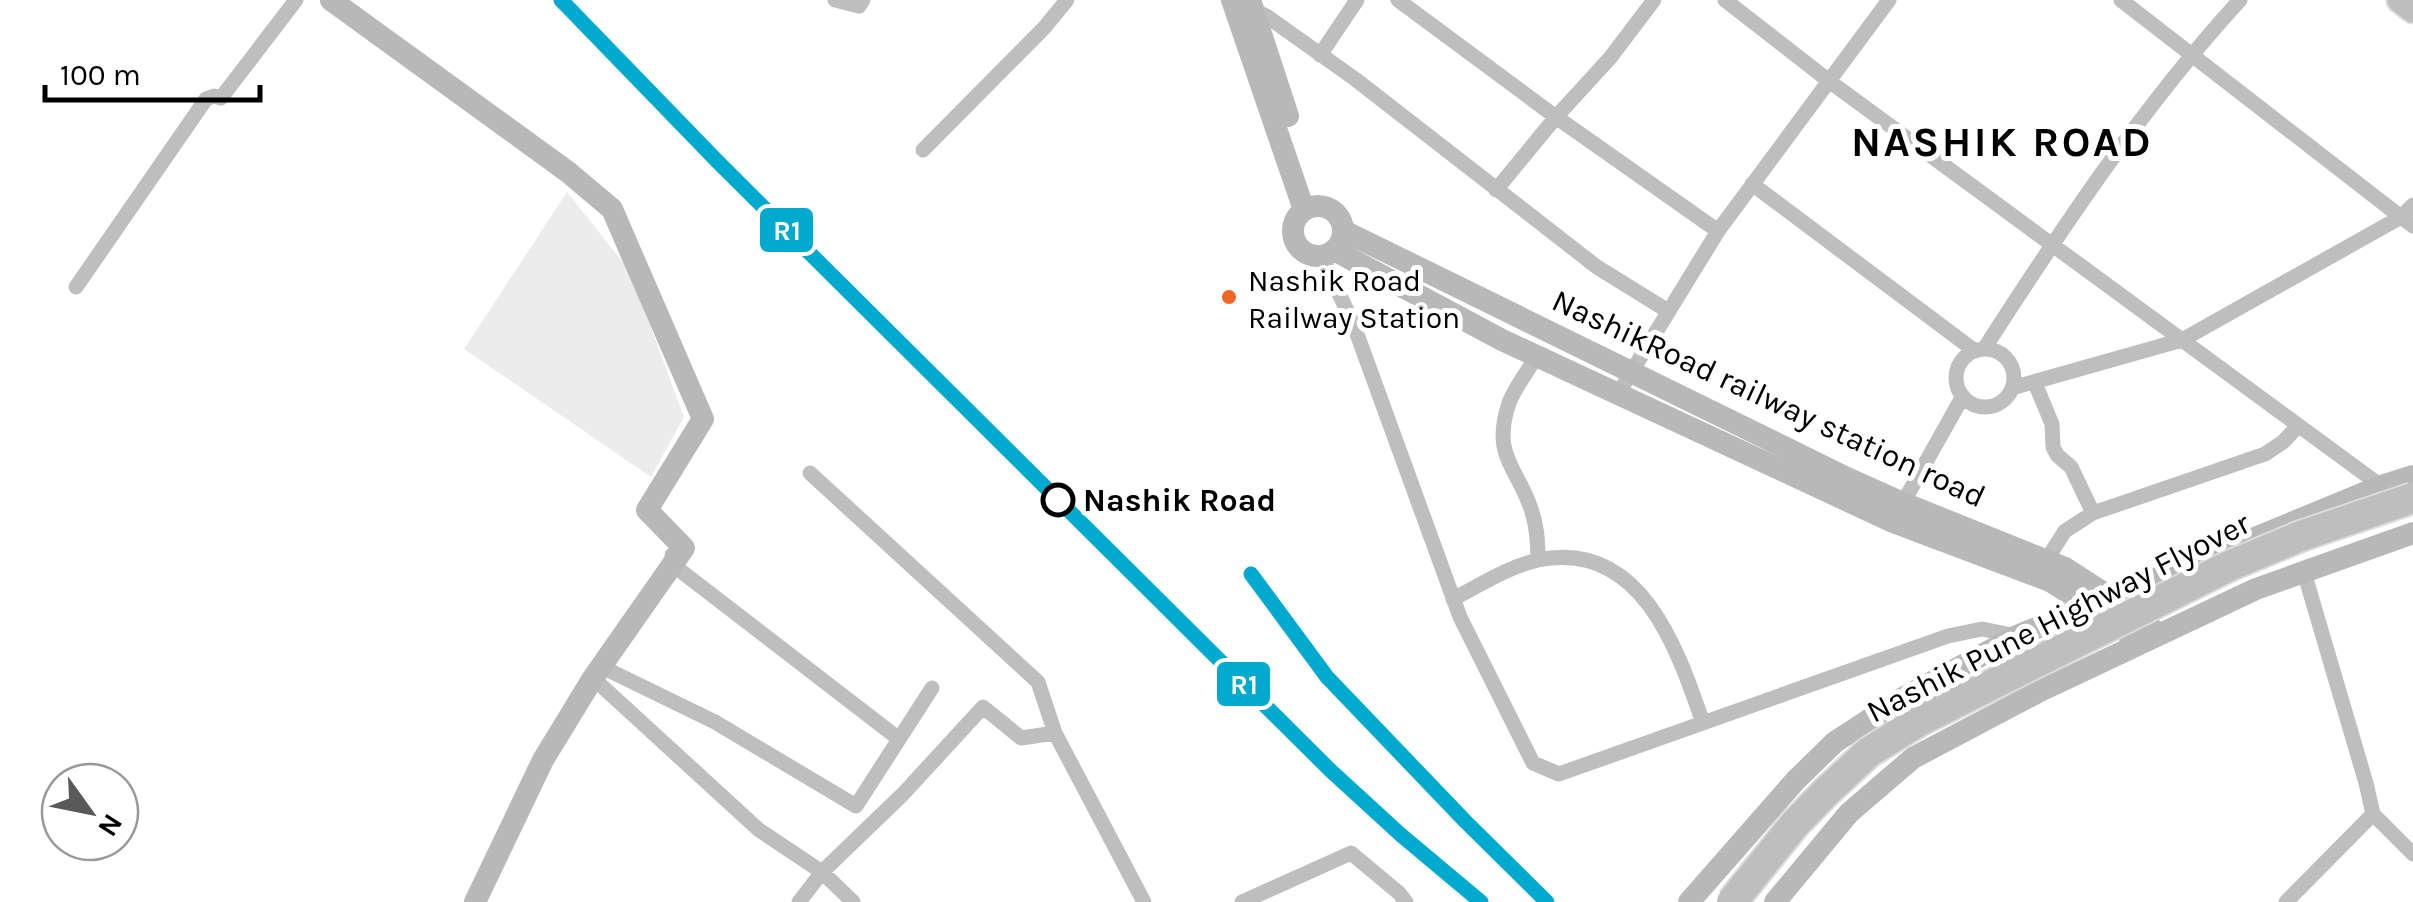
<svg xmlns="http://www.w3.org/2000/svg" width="2413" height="902" font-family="Karla,sans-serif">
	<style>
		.green { fill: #ececec }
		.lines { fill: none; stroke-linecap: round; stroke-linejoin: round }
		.primary-casing { stroke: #dbdbdb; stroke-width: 29 }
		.street { stroke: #bebebe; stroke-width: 15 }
		.secondary { stroke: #b8b8b8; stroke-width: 22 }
		.primary { stroke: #bebebe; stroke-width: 25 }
		.rail-casing { stroke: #bebebe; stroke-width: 8 }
		.rail { stroke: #fff; stroke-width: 4; stroke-dasharray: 11; stroke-linecap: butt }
		.highway-bridge-casing { stroke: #dbdbdb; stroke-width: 34; stroke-linecap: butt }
		.highway-bridge { stroke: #bebebe; stroke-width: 30 }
		.rail-1-casing { stroke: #fff; stroke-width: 22 }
		.rail-1 { stroke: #00a9ce; stroke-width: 15 }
		.bus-dot { fill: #f26522; stroke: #fff; stroke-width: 4 }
		.stop-dot { fill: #fff; stroke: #000; stroke-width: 5 }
		.labels { text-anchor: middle; stroke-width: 10; stroke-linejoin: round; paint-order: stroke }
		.bus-label { font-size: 30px; fill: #000; stroke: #fff; text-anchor: start }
		.street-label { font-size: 32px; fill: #000; stroke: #fff }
		.stop-label { font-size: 32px; font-weight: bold; fill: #000; stroke: #fff; text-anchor: start }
		.district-label { font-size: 42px; font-weight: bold; letter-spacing: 2.5px; fill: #000; stroke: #fff }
		.line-badge { stroke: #fff; stroke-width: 4 }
		.badge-label { font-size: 28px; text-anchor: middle; font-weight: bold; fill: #fff }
	</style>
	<rect width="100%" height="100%" fill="#fff"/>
	<!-- green -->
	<path class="green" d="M 567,192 L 630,271 L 684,417 L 651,477 L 464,349 Z"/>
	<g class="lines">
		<!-- primary casing -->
		<g class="primary-casing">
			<path id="primary" d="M 2400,0 L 2413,10"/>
		</g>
		<!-- street -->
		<path class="street" d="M 835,0 L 859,6 L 863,0
			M 1398,0 L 1556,117 L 1718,231
			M 1725,0 L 1829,81 L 2381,486
			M 1254,10 L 1268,17 L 1355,79 L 1597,267 L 1668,311
			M 1320,55 L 1357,0
			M 923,150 L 1044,28 L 1067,0
			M 1752,184 L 1975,351
			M 1496,190 L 1556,117 L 1610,58 L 1654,0
			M 2413,205 L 2401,217 L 2413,226
			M 1321,256 L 1353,323 L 1460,617 L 1533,763 L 1559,774 L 1948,636 L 1982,629 L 2017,636
			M 76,287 L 206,99 L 214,96 L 221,98 L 296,0
			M 1984,349 C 2062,228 2143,106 2240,0
			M1956 378a29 29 0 1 1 58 0a29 29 0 1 1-58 0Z
			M 1537,356 C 1528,371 1515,387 1509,403 C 1492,454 1515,465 1530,506 C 1537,524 1538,541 1538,560
			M 2035,383 L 2052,424 L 2053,447 L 2057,455 L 2071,467 L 2093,513
			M 2012,388 L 2182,340 L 2401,217 L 2121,0
			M 1618,394 L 1718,231 L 1889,0
			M 810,473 L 1038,682 L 1055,733
			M 1899,510 L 1963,396
			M 672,555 L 673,565 L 899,739
			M 2047,559 L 2065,531 L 2093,513 L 2265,454 L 2283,442 L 2298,426
			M 1453,599 C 1480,585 1508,567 1538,560 C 1640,539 1677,647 1703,723
			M 602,667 L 715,722 L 856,806 L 932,688
			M 593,678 L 759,830 L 822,872 L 903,794 L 983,707 L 1021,738 L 1055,733 L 1144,902
			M 2373,814 L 2413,854
			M 799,902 L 822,872 L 853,902
			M 1242,902 L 1351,853 L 1399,893 L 1406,902
			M 2286,902 L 2373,814 L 2366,783 L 2304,572"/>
		<!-- secondary -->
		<path class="secondary" d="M 331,0 L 568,172 L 612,209 L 703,419 L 647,510 L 684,548 L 593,678 L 543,760 L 475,902
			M 1232,0 L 1304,210
			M 1250,0 L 1288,116
			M1293 231a25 25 0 1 1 50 0a25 25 0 1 1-50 0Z
			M 1344,231 L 1847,478 L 1903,503 L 2065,568 L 2110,597 L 2159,634
			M 1334,250 L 1502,340 L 1893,522 L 2050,581 L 2091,607 L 2142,643
			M 1689,902 L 1796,780 L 1835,742 L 1901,699 L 2017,636 L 2381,486 L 2413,476
			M 1775,902 L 1849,813 L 1913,758 L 2040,691 L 2256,589 L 2413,533"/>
		<!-- primary -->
		<use href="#primary" class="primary"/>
		<!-- rail casing -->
		<g class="rail-casing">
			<path id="rail" d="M 1251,574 L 1327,677 L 1465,821 L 1547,902"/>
		</g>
		<!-- rail -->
		<use href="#rail" class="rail"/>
		<!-- highway-bridge casing -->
		<g class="highway-bridge-casing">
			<path id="highway-bridge" d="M 1732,902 L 1794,825 L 1826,792 L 1869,752 L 1919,721 L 2229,566 L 2301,536 L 2413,498"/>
		</g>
		<!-- highway-bridge -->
		<use href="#highway-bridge" class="highway-bridge"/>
		<!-- rail-1 casing -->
		<g class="rail-1-casing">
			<path id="rail-1" d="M 561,0 L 718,162 L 1330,770 L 1401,835 L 1481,902
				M 1251,574 L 1327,677 L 1465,821 L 1547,902"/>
		</g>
		<!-- rail-1 -->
		<use href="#rail-1" class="rail-1"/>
	</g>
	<!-- markers -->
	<circle class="bus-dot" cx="1229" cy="297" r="9"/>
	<circle class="stop-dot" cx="1058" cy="500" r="15"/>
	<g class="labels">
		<!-- bus labels -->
		<g class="bus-label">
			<text x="1248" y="291">Nashik Road<tspan x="1248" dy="37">Railway Station</tspan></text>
		</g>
		<!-- street labels -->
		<g class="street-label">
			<text transform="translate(1769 398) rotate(25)" y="11">NashikRoad railway station road</text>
			<text transform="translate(2058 617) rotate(-27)" y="11">Nashik Pune Highway Flyover</text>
		</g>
		<!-- stop labels -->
		<g class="stop-label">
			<text x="1083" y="511">Nashik Road</text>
		</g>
		<!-- district labels -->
		<g class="district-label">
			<text x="2002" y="156">NASHIK ROAD</text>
		</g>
	</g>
	<g class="line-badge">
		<rect x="758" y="206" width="57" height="48" rx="10" fill="#00a9ce"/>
		<rect x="1215" y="660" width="57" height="48" rx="10" fill="#00a9ce"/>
	</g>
	<g class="badge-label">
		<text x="787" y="240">R1</text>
		<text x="1244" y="694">R1</text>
	</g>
	<!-- north arrow -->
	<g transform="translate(90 812) rotate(123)"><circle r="48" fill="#ffffff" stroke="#999999" stroke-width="2.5"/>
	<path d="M0-8L18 38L0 25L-18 38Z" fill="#595959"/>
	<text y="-15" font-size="28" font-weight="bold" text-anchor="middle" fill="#000000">N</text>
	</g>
	<!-- scale -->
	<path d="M45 85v15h215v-15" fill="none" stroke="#000000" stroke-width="5"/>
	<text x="60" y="85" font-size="30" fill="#000000" stroke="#ffffff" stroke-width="8" paint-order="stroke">100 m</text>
</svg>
